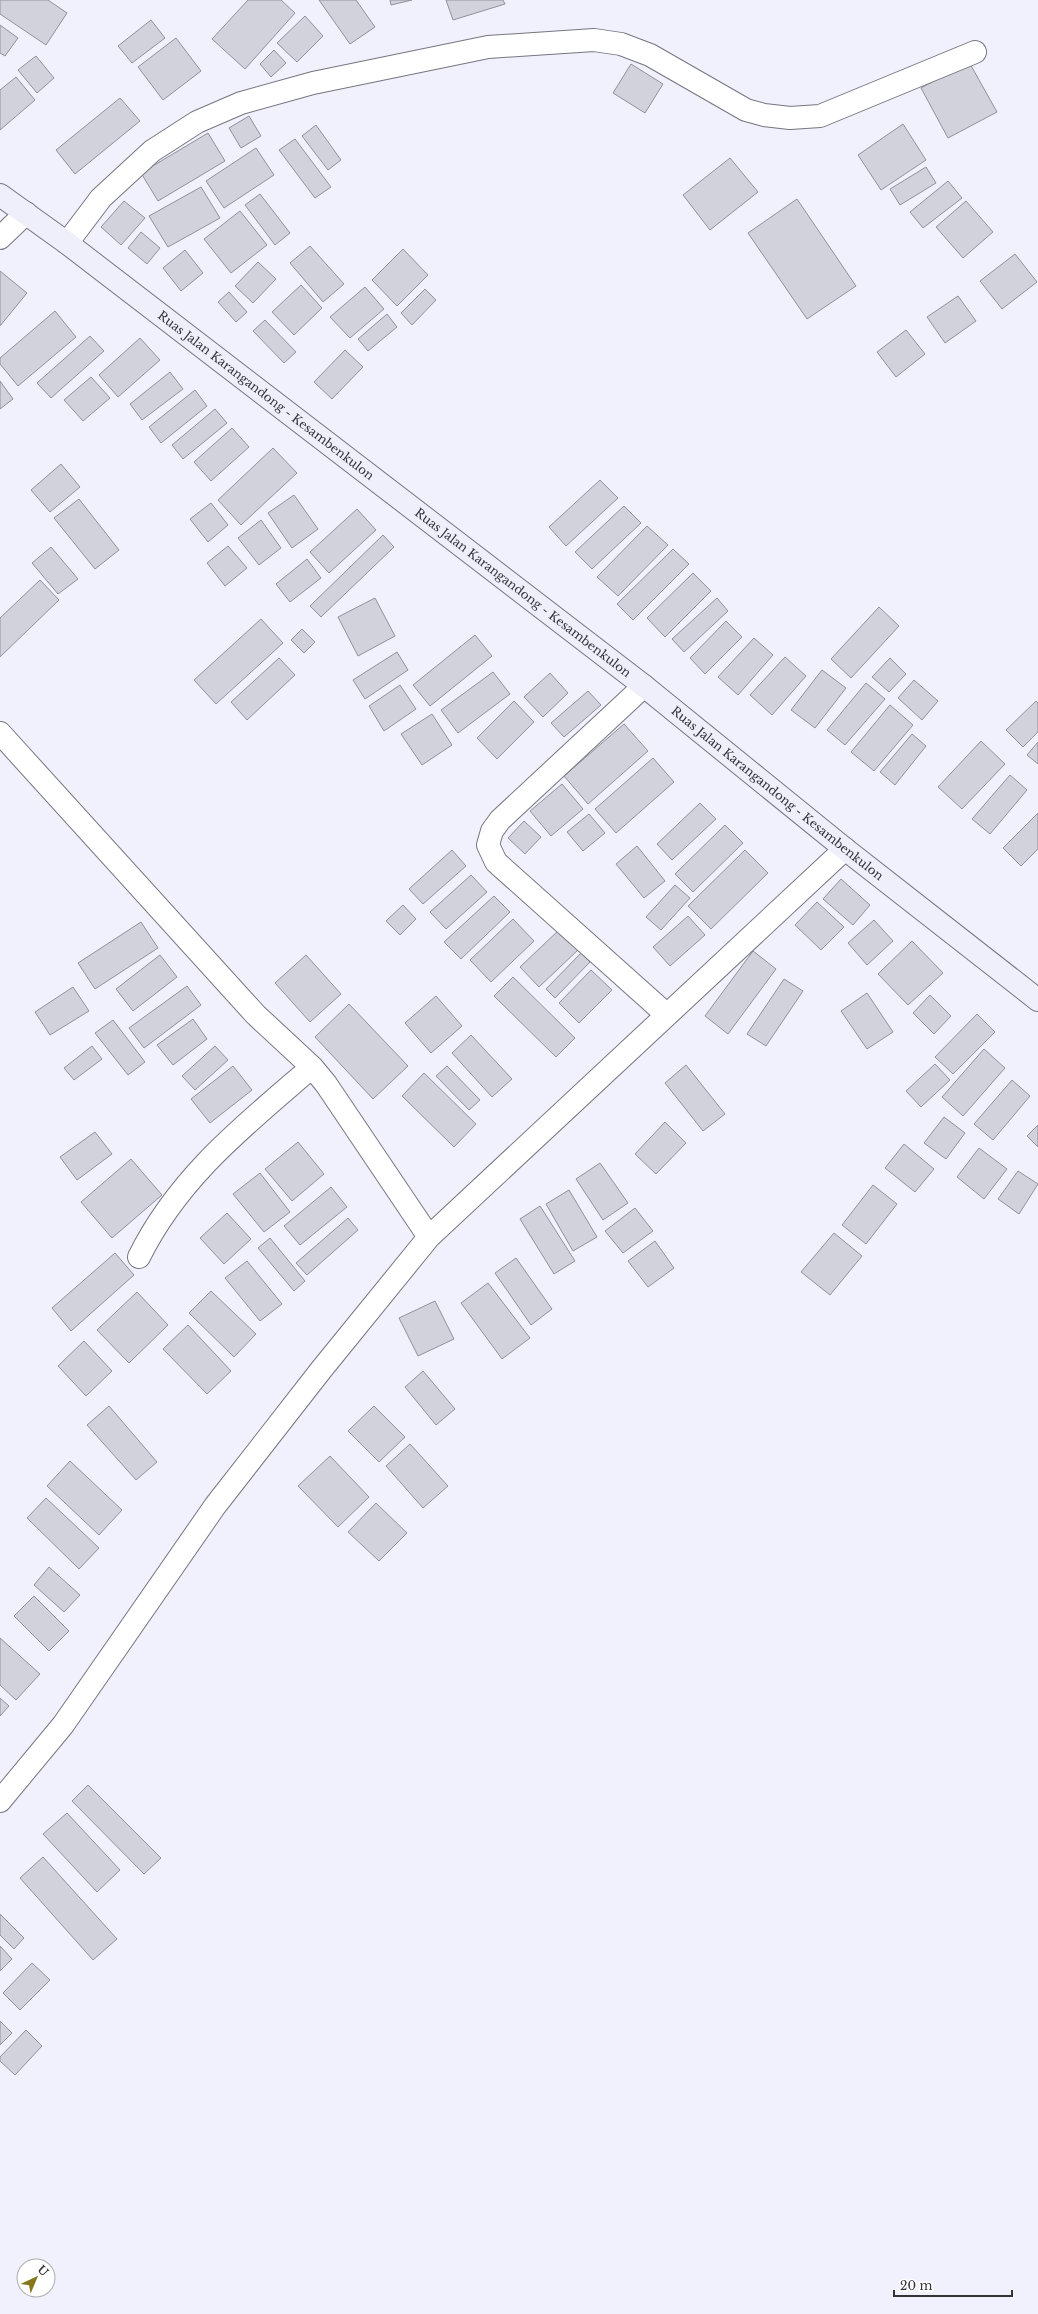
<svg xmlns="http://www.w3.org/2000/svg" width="1038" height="2314" font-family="'Libre Baskerville',serif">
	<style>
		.building { fill: #d2d2dd; stroke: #91919b }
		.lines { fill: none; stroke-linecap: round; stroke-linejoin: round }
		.minor-casing { stroke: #75767f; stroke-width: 24 }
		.secondary-casing { stroke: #75767f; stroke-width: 24 }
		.minor { stroke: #fff; stroke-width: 22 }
		.secondary { stroke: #efeffb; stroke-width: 22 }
		.labels { text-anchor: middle; stroke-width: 3; stroke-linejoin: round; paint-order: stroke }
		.street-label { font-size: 12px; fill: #323237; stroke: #fff }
	</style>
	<rect width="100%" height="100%" fill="#f0f1fc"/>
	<!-- building -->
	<path class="building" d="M 0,0 L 48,0 L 67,13 L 46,45 L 0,14 Z
		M 248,0 L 281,0 L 295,13 L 245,69 L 212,39 Z
		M 319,0 L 356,0 L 375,27 L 350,44 Z
		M 390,0 L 412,0 L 391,5 Z
		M 446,0 L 503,0 L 505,4 L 453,20 Z
		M 305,16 L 323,36 L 297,62 L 277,43 Z
		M 151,20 L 165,38 L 132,63 L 118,46 Z
		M 0,25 L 18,38 L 5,56 L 0,53 Z
		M 176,38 L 201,71 L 163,100 L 138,67 Z
		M 274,50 L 286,63 L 271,77 L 260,64 Z
		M 36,56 L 54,78 L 37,93 L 18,70 Z
		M 969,62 L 997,112 L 948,138 L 921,88 Z
		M 631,64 L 663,84 L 645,113 L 613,93 Z
		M 16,77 L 35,100 L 0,130 L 0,90 Z
		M 120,98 L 140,121 L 75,174 L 56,150 Z
		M 249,116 L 261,136 L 241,148 L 229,128 Z
		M 903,124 L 926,160 L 881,190 L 858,155 Z
		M 316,125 L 341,160 L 328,170 L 302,136 Z
		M 208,133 L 225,161 L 158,201 L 141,173 Z
		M 295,139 L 331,187 L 315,198 L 279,150 Z
		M 256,148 L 274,175 L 224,208 L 206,181 Z
		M 730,158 L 758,192 L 710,230 L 683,195 Z
		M 926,167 L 936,183 L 900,205 L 890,189 Z
		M 948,181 L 962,198 L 923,228 L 910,212 Z
		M 201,187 L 220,218 L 168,247 L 149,216 Z
		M 260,194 L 290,233 L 275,245 L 245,205 Z
		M 797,199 L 856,286 L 807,319 L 748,233 Z
		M 124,201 L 145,218 L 121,245 L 101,227 Z
		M 966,201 L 993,232 L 963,258 L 936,227 Z
		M 240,211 L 267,245 L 231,273 L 204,239 Z
		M 141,232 L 160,248 L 147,264 L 128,248 Z
		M 310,246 L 344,284 L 323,302 L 290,263 Z
		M 403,249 L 428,275 L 397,306 L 372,280 Z
		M 185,250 L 203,273 L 181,291 L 163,268 Z
		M 1015,254 L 1037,282 L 1002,309 L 980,281 Z
		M 258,262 L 276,279 L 253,303 L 235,286 Z
		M 0,271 L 27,293 L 0,326 Z
		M 301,285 L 322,308 L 294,335 L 272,312 Z
		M 365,287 L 384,309 L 350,338 L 330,317 Z
		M 425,289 L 436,300 L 412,325 L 401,313 Z
		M 229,292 L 247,312 L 236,322 L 218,302 Z
		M 958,296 L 976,321 L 945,343 L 927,317 Z
		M 55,311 L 76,337 L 18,386 L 0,364 L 0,358 Z
		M 387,314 L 397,327 L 368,351 L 358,339 Z
		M 265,320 L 296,352 L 284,363 L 253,331 Z
		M 906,330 L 925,354 L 896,377 L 877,352 Z
		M 90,336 L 104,351 L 51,398 L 37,383 Z
		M 140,338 L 160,360 L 118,397 L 99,375 Z
		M 345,350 L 363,367 L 332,399 L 314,382 Z
		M 170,372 L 183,389 L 142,420 L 130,404 Z
		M 91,377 L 110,398 L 83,421 L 64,400 Z
		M 0,381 L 13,399 L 0,409 Z
		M 195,390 L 207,406 L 161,443 L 149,427 Z
		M 215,409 L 227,423 L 183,459 L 172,445 Z
		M 232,428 L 249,447 L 211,481 L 194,462 Z
		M 273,448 L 297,473 L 241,525 L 218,500 Z
		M 61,464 L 80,487 L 50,512 L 31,490 Z
		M 600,480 L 618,498 L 566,546 L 549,527 Z
		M 294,495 L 318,529 L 292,548 L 268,513 Z
		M 79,499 L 119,550 L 95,569 L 54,518 Z
		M 211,503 L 228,525 L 208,542 L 190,519 Z
		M 624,506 L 641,523 L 592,569 L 575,552 Z
		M 357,509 L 376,530 L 329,573 L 310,552 Z
		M 261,520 L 281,548 L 259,565 L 238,538 Z
		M 647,526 L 668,545 L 618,596 L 597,577 Z
		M 383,535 L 394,547 L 321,617 L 310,606 Z
		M 228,546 L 247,568 L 225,586 L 207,563 Z
		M 51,547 L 78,579 L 58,594 L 32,563 Z
		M 673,549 L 689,564 L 633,620 L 617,604 Z
		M 307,559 L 321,578 L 290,602 L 276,584 Z
		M 693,573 L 711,591 L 665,637 L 647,618 Z
		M 40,580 L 59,600 L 0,657 L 0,618 Z
		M 375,598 L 395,636 L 358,656 L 338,617 Z
		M 717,598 L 728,611 L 684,652 L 672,639 Z
		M 879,607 L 899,626 L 851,678 L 831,659 Z
		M 261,619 L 283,643 L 216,704 L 194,680 Z
		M 726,621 L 742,637 L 705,674 L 690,658 Z
		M 302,629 L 315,642 L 304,653 L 291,640 Z
		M 475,635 L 492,656 L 430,706 L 413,685 Z
		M 754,638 L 773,655 L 738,695 L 718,677 Z
		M 397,652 L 408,670 L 365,699 L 353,680 Z
		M 785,657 L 806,676 L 772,715 L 750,695 Z
		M 279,658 L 295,675 L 247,720 L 231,702 Z
		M 890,658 L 906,674 L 889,692 L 872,677 Z
		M 822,670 L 846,688 L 815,728 L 791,710 Z
		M 493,672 L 510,694 L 458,733 L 441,710 Z
		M 550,673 L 568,693 L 543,717 L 524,697 Z
		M 914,680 L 938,701 L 922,720 L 898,698 Z
		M 866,683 L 885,699 L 845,745 L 827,730 Z
		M 400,685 L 416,709 L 384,731 L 369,706 Z
		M 588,691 L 601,705 L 564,737 L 551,723 Z
		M 514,701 L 534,722 L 497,759 L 477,738 Z
		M 1036,701 L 1038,703 L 1038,732 L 1023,747 L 1006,730 Z
		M 890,705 L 913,725 L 874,771 L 851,752 Z
		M 432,714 L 452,745 L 422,765 L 401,734 Z
		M 624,724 L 648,751 L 588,804 L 564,776 Z
		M 912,734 L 926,746 L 895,785 L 880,772 Z
		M 981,741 L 1005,764 L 962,809 L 938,787 Z
		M 1038,742 L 1038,764 L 1027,755 Z
		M 653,758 L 674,782 L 616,833 L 595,809 Z
		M 1010,775 L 1027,790 L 990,834 L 972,819 Z
		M 562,784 L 583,809 L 551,836 L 530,811 Z
		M 700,803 L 716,819 L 672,860 L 657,844 Z
		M 1038,813 L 1038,849 L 1021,866 L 1003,848 Z
		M 589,814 L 605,833 L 583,851 L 567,832 Z
		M 524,821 L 541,837 L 525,854 L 508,838 Z
		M 725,825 L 743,843 L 693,892 L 675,874 Z
		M 637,846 L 665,881 L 644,898 L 616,864 Z
		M 452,850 L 466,866 L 423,904 L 409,889 Z
		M 745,850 L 768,873 L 711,929 L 688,906 Z
		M 471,875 L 487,892 L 446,929 L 430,912 Z
		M 841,879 L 870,905 L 853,925 L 823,899 Z
		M 675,885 L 690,898 L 661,930 L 646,917 Z
		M 494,896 L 510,912 L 461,959 L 444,942 Z
		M 817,902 L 844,927 L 821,950 L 795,925 Z
		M 403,905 L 416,919 L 400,935 L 386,921 Z
		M 688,916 L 705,935 L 670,966 L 653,947 Z
		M 513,919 L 534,941 L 491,982 L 470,960 Z
		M 874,920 L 893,941 L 867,965 L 848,943 Z
		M 141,922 L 158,948 L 95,989 L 78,963 Z
		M 560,929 L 579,949 L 539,987 L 520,967 Z
		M 912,941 L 943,973 L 908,1005 L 878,974 Z
		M 753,951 L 776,969 L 728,1034 L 705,1016 Z
		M 581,953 L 590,962 L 555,998 L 546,989 Z
		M 160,955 L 177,977 L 133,1011 L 116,989 Z
		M 306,955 L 341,994 L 310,1022 L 275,983 Z
		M 591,970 L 612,990 L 579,1023 L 559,1003 Z
		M 513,977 L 575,1038 L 556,1057 L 494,996 Z
		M 784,979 L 803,991 L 766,1046 L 747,1034 Z
		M 187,986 L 201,1005 L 144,1048 L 129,1028 Z
		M 73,987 L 89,1011 L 50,1035 L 35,1012 Z
		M 867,993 L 893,1032 L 867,1049 L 841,1011 Z
		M 930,995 L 951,1016 L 934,1034 L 913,1013 Z
		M 436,996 L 462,1026 L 431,1053 L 405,1023 Z
		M 349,1004 L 408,1066 L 373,1099 L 315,1037 Z
		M 977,1014 L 995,1032 L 953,1074 L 935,1057 Z
		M 193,1019 L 207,1039 L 173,1065 L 157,1045 Z
		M 113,1020 L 145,1062 L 128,1075 L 95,1033 Z
		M 471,1035 L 512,1079 L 492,1097 L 452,1053 Z
		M 92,1046 L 102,1059 L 74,1080 L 64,1068 Z
		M 215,1046 L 228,1060 L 195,1090 L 182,1076 Z
		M 984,1049 L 1005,1068 L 963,1116 L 942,1097 Z
		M 935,1064 L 950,1080 L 921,1107 L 906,1091 Z
		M 686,1065 L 725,1114 L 703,1131 L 665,1083 Z
		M 233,1066 L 252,1090 L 210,1123 L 191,1099 Z
		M 447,1066 L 480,1100 L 469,1110 L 436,1076 Z
		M 424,1073 L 476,1124 L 454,1147 L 402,1096 Z
		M 1012,1080 L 1030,1096 L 993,1140 L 974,1124 Z
		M 944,1117 L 965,1133 L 946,1159 L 924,1143 Z
		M 665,1122 L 686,1143 L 656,1174 L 635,1154 Z
		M 1038,1125 L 1038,1147 L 1027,1136 Z
		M 95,1132 L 112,1154 L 77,1180 L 60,1157 Z
		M 298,1142 L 324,1174 L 292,1201 L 265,1169 Z
		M 904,1144 L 934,1169 L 915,1192 L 885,1168 Z
		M 979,1148 L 1007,1169 L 984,1199 L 957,1177 Z
		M 131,1159 L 162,1195 L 112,1238 L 81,1202 Z
		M 600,1163 L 628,1203 L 603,1220 L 576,1179 Z
		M 1018,1171 L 1038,1184 L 1019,1214 L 998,1199 Z
		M 260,1173 L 290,1212 L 264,1232 L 233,1194 Z
		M 873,1185 L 897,1204 L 866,1244 L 842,1225 Z
		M 331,1187 L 347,1207 L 300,1245 L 284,1226 Z
		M 569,1190 L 597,1237 L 573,1251 L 546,1204 Z
		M 540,1206 L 575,1261 L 554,1274 L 520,1219 Z
		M 635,1208 L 653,1231 L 623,1253 L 605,1231 Z
		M 227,1213 L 251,1239 L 224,1264 L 200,1238 Z
		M 348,1218 L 358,1230 L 307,1275 L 296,1263 Z
		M 834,1233 L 862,1256 L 830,1295 L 801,1272 Z
		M 270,1238 L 305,1281 L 294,1291 L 258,1248 Z
		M 655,1241 L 674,1268 L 648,1287 L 628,1261 Z
		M 115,1253 L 134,1275 L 71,1331 L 52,1308 Z
		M 516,1258 L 552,1309 L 531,1325 L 495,1273 Z
		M 247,1261 L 282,1304 L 260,1321 L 225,1278 Z
		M 488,1283 L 530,1338 L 502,1359 L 461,1303 Z
		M 211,1291 L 256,1334 L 234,1357 L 189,1313 Z
		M 137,1292 L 168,1325 L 129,1363 L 97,1330 Z
		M 435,1301 L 454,1339 L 418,1356 L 399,1318 Z
		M 188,1325 L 231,1371 L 207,1394 L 163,1349 Z
		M 84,1341 L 112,1371 L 86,1396 L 58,1366 Z
		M 423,1371 L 455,1409 L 436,1425 L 405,1387 Z
		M 109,1406 L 157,1462 L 136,1480 L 87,1425 Z
		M 374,1406 L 405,1437 L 379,1462 L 348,1431 Z
		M 410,1444 L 448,1486 L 423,1508 L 386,1466 Z
		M 330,1456 L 369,1497 L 338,1527 L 298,1486 Z
		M 70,1461 L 122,1510 L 99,1535 L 47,1486 Z
		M 46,1498 L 99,1548 L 79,1569 L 27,1518 Z
		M 376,1503 L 407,1533 L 379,1561 L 348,1532 Z
		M 49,1567 L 80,1595 L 64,1612 L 34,1585 Z
		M 34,1596 L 69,1631 L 49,1651 L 14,1616 Z
		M 0,1638 L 40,1674 L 16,1700 L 0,1685 Z
		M 0,1698 L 9,1706 L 0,1716 Z
		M 88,1785 L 161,1858 L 144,1874 L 72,1801 Z
		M 67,1813 L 120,1870 L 97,1892 L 43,1834 Z
		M 43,1857 L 117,1939 L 93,1960 L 20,1878 Z
		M 0,1914 L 24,1938 L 14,1949 L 0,1935 Z
		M 0,1946 L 12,1959 L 0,1971 Z
		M 32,1963 L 50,1980 L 20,2010 L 3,1993 Z
		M 0,2021 L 12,2033 L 0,2045 Z
		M 26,2030 L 42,2046 L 15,2075 L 0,2061 L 0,2057 Z"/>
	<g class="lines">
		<!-- minor casing -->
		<g class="minor-casing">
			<path id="minor" d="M 0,238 L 26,213
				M 67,243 L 101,198 L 152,151 L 197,122 L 241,103 L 313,83 L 488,47 L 594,40 L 621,44 L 650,55 L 746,110 L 764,115 L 790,118 L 820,116 L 975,52
				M 644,686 L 500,820 L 492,831 L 488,845 L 496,862 L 667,1015
				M 0,733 L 256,1015 L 312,1067 L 326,1084 L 429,1237
				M 139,1257 C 179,1176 245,1125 312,1067
				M 0,1801 L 63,1725 L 215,1506 L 321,1370 L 429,1237 L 845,849"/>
		</g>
		<!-- secondary casing -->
		<g class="secondary-casing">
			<g id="secondary">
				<path id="s1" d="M 0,195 L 67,243 L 644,686 L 845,849 L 1038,1000"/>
			</g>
		</g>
		<!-- minor -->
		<use href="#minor" class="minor"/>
		<!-- secondary -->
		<use href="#secondary" class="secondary"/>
	</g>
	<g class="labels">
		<!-- street labels -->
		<g class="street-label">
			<text dy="4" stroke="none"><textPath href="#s1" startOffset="333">Ruas Jalan Karangandong - Kesambenkulon</textPath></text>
			<text dy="4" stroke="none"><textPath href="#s1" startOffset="657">Ruas Jalan Karangandong - Kesambenkulon</textPath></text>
			<text dy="4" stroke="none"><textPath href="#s1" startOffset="981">Ruas Jalan Karangandong - Kesambenkulon</textPath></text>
		</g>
	</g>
	<!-- north arrow -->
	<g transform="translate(36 2278) rotate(44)"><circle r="19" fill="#ffffff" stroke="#adadaf"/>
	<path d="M0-3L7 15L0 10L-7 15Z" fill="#86771a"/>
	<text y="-6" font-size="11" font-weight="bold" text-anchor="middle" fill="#323237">U</text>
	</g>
	<!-- scale -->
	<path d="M894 2290v6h118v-6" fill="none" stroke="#323237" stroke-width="2"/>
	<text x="900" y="2290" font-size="12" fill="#323237" stroke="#ffffff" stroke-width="3" paint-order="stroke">20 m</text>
</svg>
